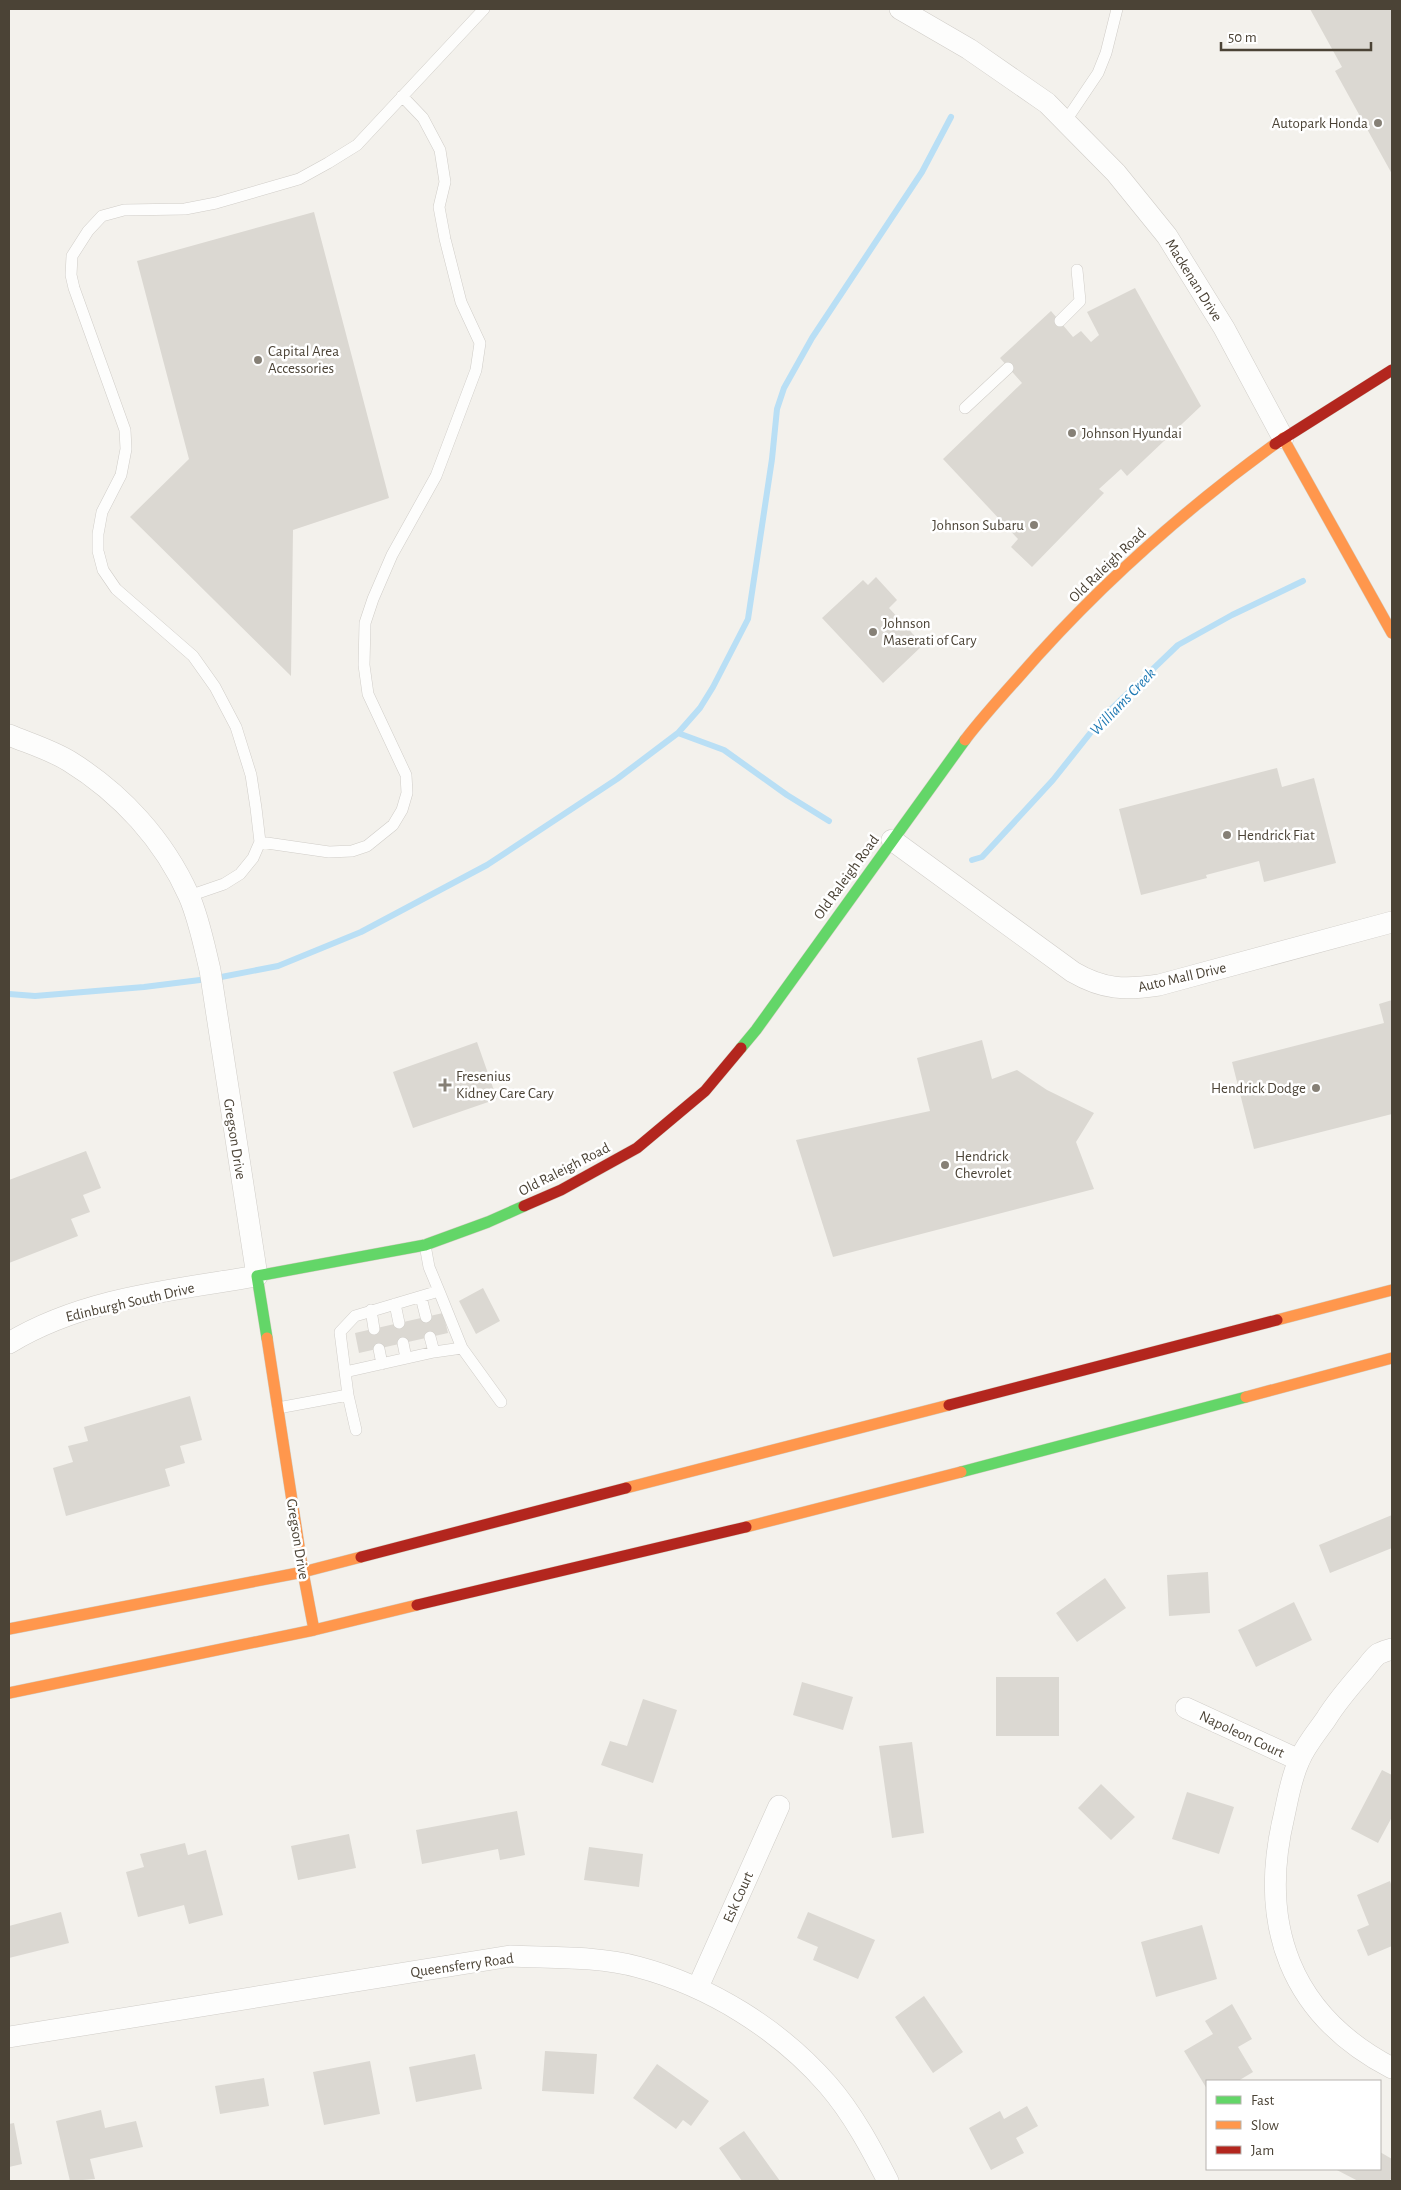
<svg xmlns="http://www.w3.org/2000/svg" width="1401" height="2190" font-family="'Alegreya Sans',sans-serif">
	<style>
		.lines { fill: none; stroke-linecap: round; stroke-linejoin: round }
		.stream { stroke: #b9dff5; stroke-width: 6 }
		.building { fill: #dbd8d2 }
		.lane-casing { stroke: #d0cdc8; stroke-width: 12 }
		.street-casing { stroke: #d0cdc8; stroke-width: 22 }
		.fast-casing { stroke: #d3cec2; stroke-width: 12 }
		.slow-casing { stroke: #d3cec2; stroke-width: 12 }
		.jam-casing { stroke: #d3cec2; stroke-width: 12 }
		.lane { stroke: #fdfdfc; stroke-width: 11 }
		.street { stroke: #fdfdfc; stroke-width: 21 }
		.fast { stroke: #63d668; stroke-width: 11 }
		.slow { stroke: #ff974d; stroke-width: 11 }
		.jam { stroke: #b3261e; stroke-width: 11 }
		.poi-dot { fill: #868076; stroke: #fff; stroke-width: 2 }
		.labels { text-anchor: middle; stroke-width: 5; stroke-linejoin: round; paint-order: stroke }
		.poi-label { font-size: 15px; fill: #4b4336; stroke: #fff; text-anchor: start }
		.street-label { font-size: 15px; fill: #4b4336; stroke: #fff }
		.water-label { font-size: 16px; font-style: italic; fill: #1f79b3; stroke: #fff }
	</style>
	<rect width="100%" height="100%" fill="#f3f1ec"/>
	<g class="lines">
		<!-- stream -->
		<path class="stream" d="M 678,733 L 724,750 L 787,795 L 829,821
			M 972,860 L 982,857 L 1053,780 L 1103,717 L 1178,645 L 1232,615 L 1303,581
			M 9,994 L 35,996 L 144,987 L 216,978 L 278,966 L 361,932 L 487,865 L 617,779 L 678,733 L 700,708 L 713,687 L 748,619 L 772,459 L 777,409 L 784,388 L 812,338 L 922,172 L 951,117"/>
	</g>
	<!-- building -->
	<path class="building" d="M 1310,9 L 1392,9 L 1392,174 L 1335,71 L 1342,67 Z
		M 314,212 L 389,498 L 293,530 L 291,676 L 130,517 L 189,459 L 137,261 Z
		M 1135,288 L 1201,406 L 1127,476 L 1121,469 L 1099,489 L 1104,493 L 1032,567 L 1011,547 L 1018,539 L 943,459 L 1022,383 L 1000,358 L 1051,311 L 1073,337 L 1081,331 L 1091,342 L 1099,335 L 1087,312 Z
		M 876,577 L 897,600 L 889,608 L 923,645 L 883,683 L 822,618 L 863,580 L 868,585 Z
		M 1277,768 L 1282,787 L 1314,778 L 1336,863 L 1264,882 L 1259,861 L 1206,875 L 1207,878 L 1141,895 L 1119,809 Z
		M 1392,1000 L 1392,1114 L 1254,1149 L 1232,1062 L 1384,1023 L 1379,1004 Z
		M 982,1040 L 992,1079 L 1017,1070 L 1047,1090 L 1094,1113 L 1076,1142 L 1094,1189 L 833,1257 L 796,1140 L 930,1111 L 917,1058 Z
		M 477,1042 L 497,1099 L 413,1128 L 393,1072 Z
		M 86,1151 L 101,1188 L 83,1195 L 90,1212 L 71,1219 L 78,1236 L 9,1263 L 9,1180 Z
		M 483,1288 L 500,1321 L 476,1334 L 459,1301 Z
		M 443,1313 L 448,1333 L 359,1353 L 355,1333 Z
		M 190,1396 L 202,1440 L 180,1446 L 185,1463 L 165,1469 L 170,1486 L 66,1516 L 53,1468 L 73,1462 L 68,1446 L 88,1441 L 84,1427 Z
		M 1392,1515 L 1392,1548 L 1330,1573 L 1319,1545 Z
		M 1208,1572 L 1210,1613 L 1169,1616 L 1167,1575 Z
		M 1105,1578 L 1126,1608 L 1077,1642 L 1056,1613 Z
		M 1294,1602 L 1312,1640 L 1256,1667 L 1238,1630 Z
		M 996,1677 L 1059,1677 L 1059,1736 L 996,1736 Z
		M 802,1682 L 853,1697 L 843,1730 L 793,1715 Z
		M 643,1699 L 677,1710 L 653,1783 L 601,1765 L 610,1741 L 627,1746 Z
		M 912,1742 L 924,1833 L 892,1838 L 879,1746 Z
		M 1382,1770 L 1392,1775 L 1392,1817 L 1378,1843 L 1351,1829 Z
		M 1101,1784 L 1135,1817 L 1111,1840 L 1078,1808 Z
		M 1187,1792 L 1234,1807 L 1219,1854 L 1172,1839 Z
		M 517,1811 L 525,1855 L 500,1860 L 498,1849 L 422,1864 L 416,1830 Z
		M 349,1834 L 356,1868 L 298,1880 L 291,1846 Z
		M 185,1843 L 188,1855 L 206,1850 L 223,1915 L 189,1924 L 184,1905 L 138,1917 L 126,1872 L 144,1867 L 140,1854 Z
		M 589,1847 L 643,1854 L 639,1887 L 584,1880 Z
		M 1390,1881 L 1392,1887 L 1392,1946 L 1368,1956 L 1357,1930 L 1369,1925 L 1357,1895 Z
		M 61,1912 L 69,1943 L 9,1958 L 9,1926 Z
		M 808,1912 L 875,1940 L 858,1979 L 813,1960 L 818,1947 L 797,1938 Z
		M 1202,1925 L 1217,1979 L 1156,1997 L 1141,1942 Z
		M 924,1996 L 963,2052 L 933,2073 L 895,2017 Z
		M 1232,2004 L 1252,2039 L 1238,2047 L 1253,2072 L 1238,2081 L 1207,2081 L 1207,2089 L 1184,2051 L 1213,2034 L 1205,2021 Z
		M 545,2051 L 597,2054 L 594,2094 L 542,2091 Z
		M 475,2054 L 482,2089 L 416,2102 L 409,2067 Z
		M 370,2061 L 380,2114 L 324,2125 L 313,2072 Z
		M 657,2064 L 709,2101 L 691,2126 L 683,2120 L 676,2129 L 633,2098 Z
		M 264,2078 L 269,2106 L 220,2114 L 215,2086 Z
		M 1027,2106 L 1038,2126 L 1016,2138 L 1024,2153 L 991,2170 L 969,2128 L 1000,2111 L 1004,2119 Z
		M 101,2110 L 105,2128 L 136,2121 L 143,2147 L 90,2159 L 95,2179 L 70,2181 L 56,2121 Z
		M 14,2123 L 22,2164 L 9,2167 L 9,2124 Z
		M 744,2131 L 780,2181 L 742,2181 L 719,2148 Z
		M 1380,2152 L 1392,2159 L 1392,2177 L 1390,2181 L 1358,2181 L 1335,2169 L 1380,2169 Z"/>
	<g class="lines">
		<!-- lane casing -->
		<g class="lane-casing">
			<path id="lane" d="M 1065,122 L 1098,73 L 1106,53 L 1117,9
				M 1060,321 L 1080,301 L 1077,270
				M 965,408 L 1008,368
				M 260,842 L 329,852 L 352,851 L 367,846 L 393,825 L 402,810 L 407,793 L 406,775 L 368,694 L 364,665 L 365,623 L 373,599 L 392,555 L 436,476 L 476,370 L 480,343 L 461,302 L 445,239 L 439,207 L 445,182 L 440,150 L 423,118 L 402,96
				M 189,896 L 224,884 L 240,874 L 253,858 L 260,842 L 256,808 L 251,775 L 236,727 L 215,687 L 193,656 L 116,589 L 103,570 L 98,551 L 98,534 L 102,512 L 121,475 L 126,449 L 125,430 L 74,288 L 71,275 L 72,256 L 88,231 L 102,216 L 124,210 L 185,209 L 216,203 L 299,179 L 328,163 L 357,145 L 484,9
				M 421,1297 L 426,1317
				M 395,1304 L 399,1323
				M 371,1310 L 374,1329
				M 430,1337 L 434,1352
				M 403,1343 L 406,1358
				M 462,1348 L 501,1402
				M 379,1349 L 382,1364
				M 345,1372 L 434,1352 L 462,1348 L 439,1291
				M 348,1395 L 356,1430
				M 278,1408 L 348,1395 L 340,1332 L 355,1316 L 439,1291 L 429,1267 L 425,1245"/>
		</g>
		<!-- street casing -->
		<g class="street-casing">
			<path id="street" d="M 900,9 L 969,49 L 1047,103 L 1116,173 L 1167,236 L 1224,328 L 1283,438
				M 9,735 C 28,743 51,750 69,761 C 121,793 164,840 189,896 C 199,919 204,945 210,970 L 257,1276 C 173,1290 83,1298 9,1343
				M 892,840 L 1073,972 C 1104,990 1125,990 1159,985 L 1392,922
				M 1392,1649 C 1388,1650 1382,1652 1378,1654 C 1373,1658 1369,1664 1365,1669 C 1351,1685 1337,1701 1326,1719 C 1317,1732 1305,1746 1299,1761 C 1291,1778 1288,1798 1284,1816 C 1258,1925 1290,2015 1392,2068
				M 1186,1708 L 1299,1760
				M 698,1987 L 779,1806
				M 9,2037 L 510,1956 C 552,1958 598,1956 638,1967 C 710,1986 779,2029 828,2085 C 853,2114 871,2148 888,2181"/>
		</g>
		<!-- fast casing -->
		<g class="fast-casing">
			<path id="fast" d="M 741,1048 L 756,1030 L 965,740
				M 267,1338 L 257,1276 L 425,1245 L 488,1222 L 524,1206
				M 961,1472 L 1246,1397"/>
		</g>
		<!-- slow casing -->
		<g class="slow-casing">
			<path id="slow" d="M 1283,438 L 1392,633
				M 965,740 C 981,719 999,699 1017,679 C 1093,591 1180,513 1275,444
				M 1277,1320 L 1392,1290
				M 267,1338 L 303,1572 L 314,1630
				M 1246,1397 L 1392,1358
				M 626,1488 L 949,1405
				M 746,1527 L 961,1472
				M 9,1629 L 303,1572 L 361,1557
				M 9,1693 L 314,1630 L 417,1605"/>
		</g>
		<!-- jam casing -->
		<g class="jam-casing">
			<path id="jam" d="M 1275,444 L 1392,370
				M 524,1206 L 561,1190 L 637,1148 L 705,1091 L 741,1048
				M 949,1405 L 1277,1320
				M 361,1557 L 626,1488
				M 417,1605 L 746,1527"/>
		</g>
		<!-- lane -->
		<use href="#lane" class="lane"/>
		<!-- street -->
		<use href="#street" class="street"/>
		<!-- fast -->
		<use href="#fast" class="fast"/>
		<!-- slow -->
		<use href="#slow" class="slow"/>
		<!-- jam -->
		<use href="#jam" class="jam"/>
	</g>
	<!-- markers -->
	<g class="poi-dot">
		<circle cx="1378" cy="123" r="5"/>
		<circle cx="258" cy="360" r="5"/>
		<circle cx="1072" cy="433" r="5"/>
		<circle cx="1034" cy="525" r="5"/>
		<circle cx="873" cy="632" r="5"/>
		<circle cx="1227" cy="835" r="5"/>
		<path d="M442.5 1077.5h5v5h5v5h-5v5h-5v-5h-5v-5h5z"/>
		<circle cx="1316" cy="1088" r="5"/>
		<circle cx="945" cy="1165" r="5"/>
	</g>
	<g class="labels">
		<!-- poi labels -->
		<g class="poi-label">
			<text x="1368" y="128" text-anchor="end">Autopark Honda</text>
			<text x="268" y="356">Capital Area<tspan x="268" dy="17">Accessories</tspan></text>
			<text x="1082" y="438">Johnson Hyundai</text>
			<text x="1024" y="530" text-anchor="end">Johnson Subaru</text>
			<text x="883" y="628">Johnson<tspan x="883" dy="17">Maserati of Cary</tspan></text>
			<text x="1237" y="840">Hendrick Fiat</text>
			<text x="456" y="1081">Fresenius<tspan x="456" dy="17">Kidney Care Cary</tspan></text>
			<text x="1306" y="1093" text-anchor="end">Hendrick Dodge</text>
			<text x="955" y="1161">Hendrick<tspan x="955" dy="17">Chevrolet</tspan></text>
		</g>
		<!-- street labels -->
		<g class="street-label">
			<text transform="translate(1194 280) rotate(58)" y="5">Mackenan Drive</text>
			<text transform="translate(1107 565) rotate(-44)" y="5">Old Raleigh Road</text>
			<text transform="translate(846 877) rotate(-54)" y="5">Old Raleigh Road</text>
			<text transform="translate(1182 977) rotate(-13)" y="5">Auto Mall Drive</text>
			<text transform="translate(235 1139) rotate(81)" y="5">Gregson Drive</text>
			<text transform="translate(564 1169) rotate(-27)" y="5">Old Raleigh Road</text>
			<text transform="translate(130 1302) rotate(-13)" y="5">Edinburgh South Drive</text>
			<text transform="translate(298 1539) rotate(81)" y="5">Gregson Drive</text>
			<text transform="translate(1242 1734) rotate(25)" y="5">Napoleon Court</text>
			<text transform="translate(738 1897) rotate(-66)" y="5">Esk Court</text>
			<text transform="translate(462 1965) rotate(-8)" y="5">Queensferry Road</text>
		</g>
		<!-- water labels -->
		<g class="water-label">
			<text transform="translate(1122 701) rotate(-46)" y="6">Williams Creek</text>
		</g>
	</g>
	<!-- border -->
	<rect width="1401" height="2190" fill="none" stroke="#4b4336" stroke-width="20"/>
	<!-- legend -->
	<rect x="1206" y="2080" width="175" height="90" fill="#ffffff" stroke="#b7b4af"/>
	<rect x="1216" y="2096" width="25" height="8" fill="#63d668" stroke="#b7b4af"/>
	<text x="1251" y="2105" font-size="15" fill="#4b4336">Fast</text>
	<rect x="1216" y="2121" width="25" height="8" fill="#ff974d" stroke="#b7b4af"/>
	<text x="1251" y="2130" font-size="15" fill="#4b4336">Slow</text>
	<rect x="1216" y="2146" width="25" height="8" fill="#b3261e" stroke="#b7b4af"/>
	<text x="1251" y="2155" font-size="15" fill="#4b4336">Jam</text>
	<!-- scale -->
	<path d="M1221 42v8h150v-8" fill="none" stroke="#4b4336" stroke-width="2.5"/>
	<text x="1228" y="42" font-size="15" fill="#4b4336" stroke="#ffffff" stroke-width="4" paint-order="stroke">50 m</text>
</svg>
